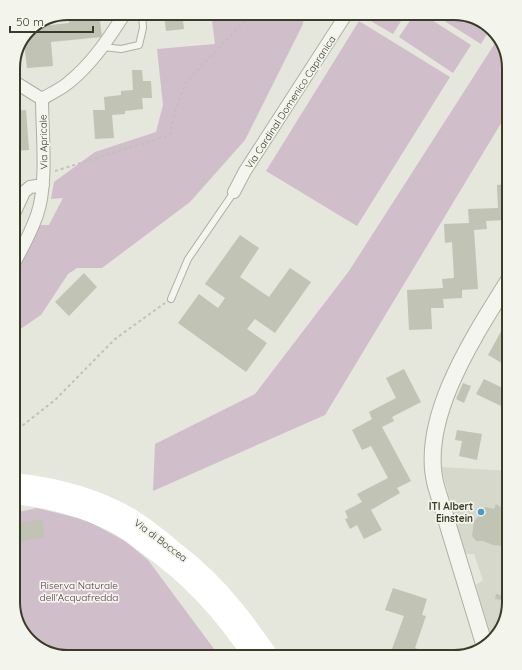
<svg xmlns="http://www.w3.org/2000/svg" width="522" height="670" font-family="Quicksand,sans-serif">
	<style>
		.built { fill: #d6d8cb }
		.green { fill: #d0becb }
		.building { fill: #c1c3b4 }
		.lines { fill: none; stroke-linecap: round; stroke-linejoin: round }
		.service-casing { stroke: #aeb0a2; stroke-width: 8 }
		.minor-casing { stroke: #aeb0a2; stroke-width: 14 }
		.tertiary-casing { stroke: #aeb0a2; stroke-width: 18 }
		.path { stroke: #c0c1b7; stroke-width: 2; stroke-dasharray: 3 3; stroke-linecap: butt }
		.service { stroke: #f4f5ef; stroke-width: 6 }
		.minor { stroke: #f4f5ef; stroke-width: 12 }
		.tertiary { stroke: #f4f5ef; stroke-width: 16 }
		.secondary { stroke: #fff; stroke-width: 18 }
		.poi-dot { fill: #439cca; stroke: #f3f4ec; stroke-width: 1.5 }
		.labels { text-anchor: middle; stroke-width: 3.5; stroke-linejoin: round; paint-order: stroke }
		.street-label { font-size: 10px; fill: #393c27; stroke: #f3f4ec }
		.poi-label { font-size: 10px; font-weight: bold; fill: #393c27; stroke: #f3f4ec; text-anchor: end }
		.park-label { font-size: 10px; fill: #57344d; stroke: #f3f4ec }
		.rim { fill: none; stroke: #393c27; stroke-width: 2 }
	</style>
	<rect width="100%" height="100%" fill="#e5e6dc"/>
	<!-- built -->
	<path class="built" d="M 441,467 L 509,471 L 509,602 L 502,629 L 492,639 L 476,585 L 483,580 L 474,554 L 465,554 Z"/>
	<!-- green -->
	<path class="green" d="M 211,13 L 304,13 L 303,24 L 245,140 L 190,202 L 102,268 L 77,268 L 68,274 L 41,315 L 13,334 L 13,275 L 40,225 L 49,225 L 63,198 L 51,199 L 54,182 L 95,152 L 156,132 L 163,105 L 157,49 L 215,44 Z
		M 367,13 L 406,13 L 393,34 L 364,17 Z
		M 415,13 L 421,13 L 471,45 L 453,73 L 399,37 Z
		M 440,13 L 457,13 L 481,20 L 490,29 L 481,44 L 438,17 Z
		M 359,21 L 450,77 L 357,226 L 266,171 Z
		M 499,37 L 509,68 L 509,110 L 325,415 L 153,491 L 155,444 L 255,394 L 349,271 Z
		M 37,508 L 86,520 L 125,541 L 148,560 L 220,657 L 65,657 L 41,650 L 22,632 L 13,602 L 13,513 Z"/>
	<!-- building -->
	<path class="building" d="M 68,13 L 99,13 L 102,37 L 51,42 L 53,66 L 27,68 L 24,42 L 31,27 L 69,23 Z
		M 164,13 L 182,13 L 184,29 L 166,31 Z
		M 132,70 L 142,70 L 143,81 L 151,81 L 152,98 L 142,98 L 143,109 L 125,111 L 125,114 L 112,115 L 114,138 L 95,139 L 93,110 L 105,110 L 104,97 L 121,95 L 121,91 L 133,90 Z
		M 26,110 L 29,150 L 13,151 L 13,111 Z
		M 509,184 L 509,212 L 505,213 L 505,220 L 486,221 L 487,229 L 474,230 L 478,289 L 462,290 L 462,298 L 443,299 L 444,308 L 431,308 L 432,329 L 409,330 L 407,290 L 443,288 L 442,279 L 454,278 L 452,242 L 445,243 L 444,224 L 469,223 L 468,209 L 498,208 L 497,185 Z
		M 240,235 L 259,248 L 240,277 L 269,297 L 290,268 L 311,282 L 275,333 L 255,319 L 247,329 L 267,343 L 246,372 L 178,323 L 199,294 L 218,308 L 225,298 L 205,284 Z
		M 84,273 L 97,287 L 69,316 L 55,302 Z
		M 504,326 L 509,329 L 509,362 L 507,366 L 488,355 Z
		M 404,369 L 421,402 L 392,417 L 394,421 L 382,427 L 411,481 L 397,488 L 400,493 L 371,510 L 382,530 L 364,539 L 357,525 L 350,529 L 345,519 L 348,518 L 345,511 L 362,502 L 357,494 L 388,478 L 371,446 L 362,450 L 352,430 L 372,419 L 369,412 L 396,398 L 386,378 Z
		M 484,379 L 509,391 L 501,406 L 476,394 Z
		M 463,383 L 471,386 L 464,403 L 456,399 Z
		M 457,430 L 482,434 L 477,460 L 459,456 L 462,441 L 455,440 Z
		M 496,504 L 505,510 L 509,517 L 509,535 L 505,544 L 503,546 L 493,545 L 483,541 L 476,541 L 472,536 L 474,521 L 481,514 L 485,507 L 494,509 Z
		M 42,519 L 45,537 L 13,543 L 13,524 Z
		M 393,588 L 427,599 L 422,615 L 426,616 L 415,648 L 440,657 L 389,657 L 404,616 L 385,610 Z
		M 496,594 L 509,597 L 509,601 L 495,599 Z
		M 502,610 L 507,611 L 502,629 L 498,628 Z"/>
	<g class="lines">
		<!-- service casing -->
		<g class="service-casing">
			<path id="service" d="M 103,47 L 121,49 L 139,45 L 143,28 L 142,13
				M 171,299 L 188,259 L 234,192"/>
		</g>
		<!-- minor casing -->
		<g class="minor-casing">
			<path id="minor" d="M 13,81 L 42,99
				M 42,99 C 50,94 61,89 68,83 C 92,64 109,38 125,13
				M 234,192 L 245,171 L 347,13
				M 13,216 L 24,192 L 30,187 L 43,185
				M 13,265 C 22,249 31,232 37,215 C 48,184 42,132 42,99"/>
		</g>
		<!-- tertiary casing -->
		<g class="tertiary-casing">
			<path id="tertiary" d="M 485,647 L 436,486 C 418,419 475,335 509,280"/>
		</g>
		<!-- path -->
		<path class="path" d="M 55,171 L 170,135 L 176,108 L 186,82 L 242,24 L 250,13
			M 13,433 L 55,400 L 115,339 L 165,303"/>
		<!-- service -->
		<use href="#service" class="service"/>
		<!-- minor -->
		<use href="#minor" class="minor"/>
		<!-- tertiary -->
		<use href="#tertiary" class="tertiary"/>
		<!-- secondary -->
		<path class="secondary" d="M 13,482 C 54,486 96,497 132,518 C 146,527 160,538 173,549 C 195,566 215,584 232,606 C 246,622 258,640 270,657
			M 13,495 C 47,498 87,509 117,525 C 128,531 138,539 147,546 C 192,578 222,612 253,657"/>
	</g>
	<!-- markers -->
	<circle class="poi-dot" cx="481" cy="512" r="4"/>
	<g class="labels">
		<!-- street labels -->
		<g class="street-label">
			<text transform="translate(290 102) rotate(-57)" y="4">Via Cardinal Domenico Capranica</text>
			<text transform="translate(43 142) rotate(-91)" y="4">Via Apricale</text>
			<text transform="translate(161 540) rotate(37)" y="4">Via di Boccea</text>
		</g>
		<!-- poi labels -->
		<g class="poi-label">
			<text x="473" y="510">ITI Albert<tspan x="473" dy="12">Einstein</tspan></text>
		</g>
		<!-- park labels -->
		<g class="park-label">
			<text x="79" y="589">Riserva Naturale<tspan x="79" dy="12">dell'Acquafredda</tspan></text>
		</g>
	</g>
	<!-- crop -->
	<path d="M0 0H522V670H0ZM68 20H454A48 48 0 0 1 502 68V602A48 48 0 0 1 454 650H68A48 48 0 0 1 20 602V68A48 48 0 0 1 68 20Z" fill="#f3f4ec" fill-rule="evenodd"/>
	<path class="rim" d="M68 20H454A48 48 0 0 1 502 68V602A48 48 0 0 1 454 650H68A48 48 0 0 1 20 602V68A48 48 0 0 1 68 20Z"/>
	<!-- scale -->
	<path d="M10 26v6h83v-6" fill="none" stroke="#393c27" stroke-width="2"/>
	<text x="16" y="26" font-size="12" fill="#393c27" stroke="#f3f4ec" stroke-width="3" paint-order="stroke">50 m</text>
</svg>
